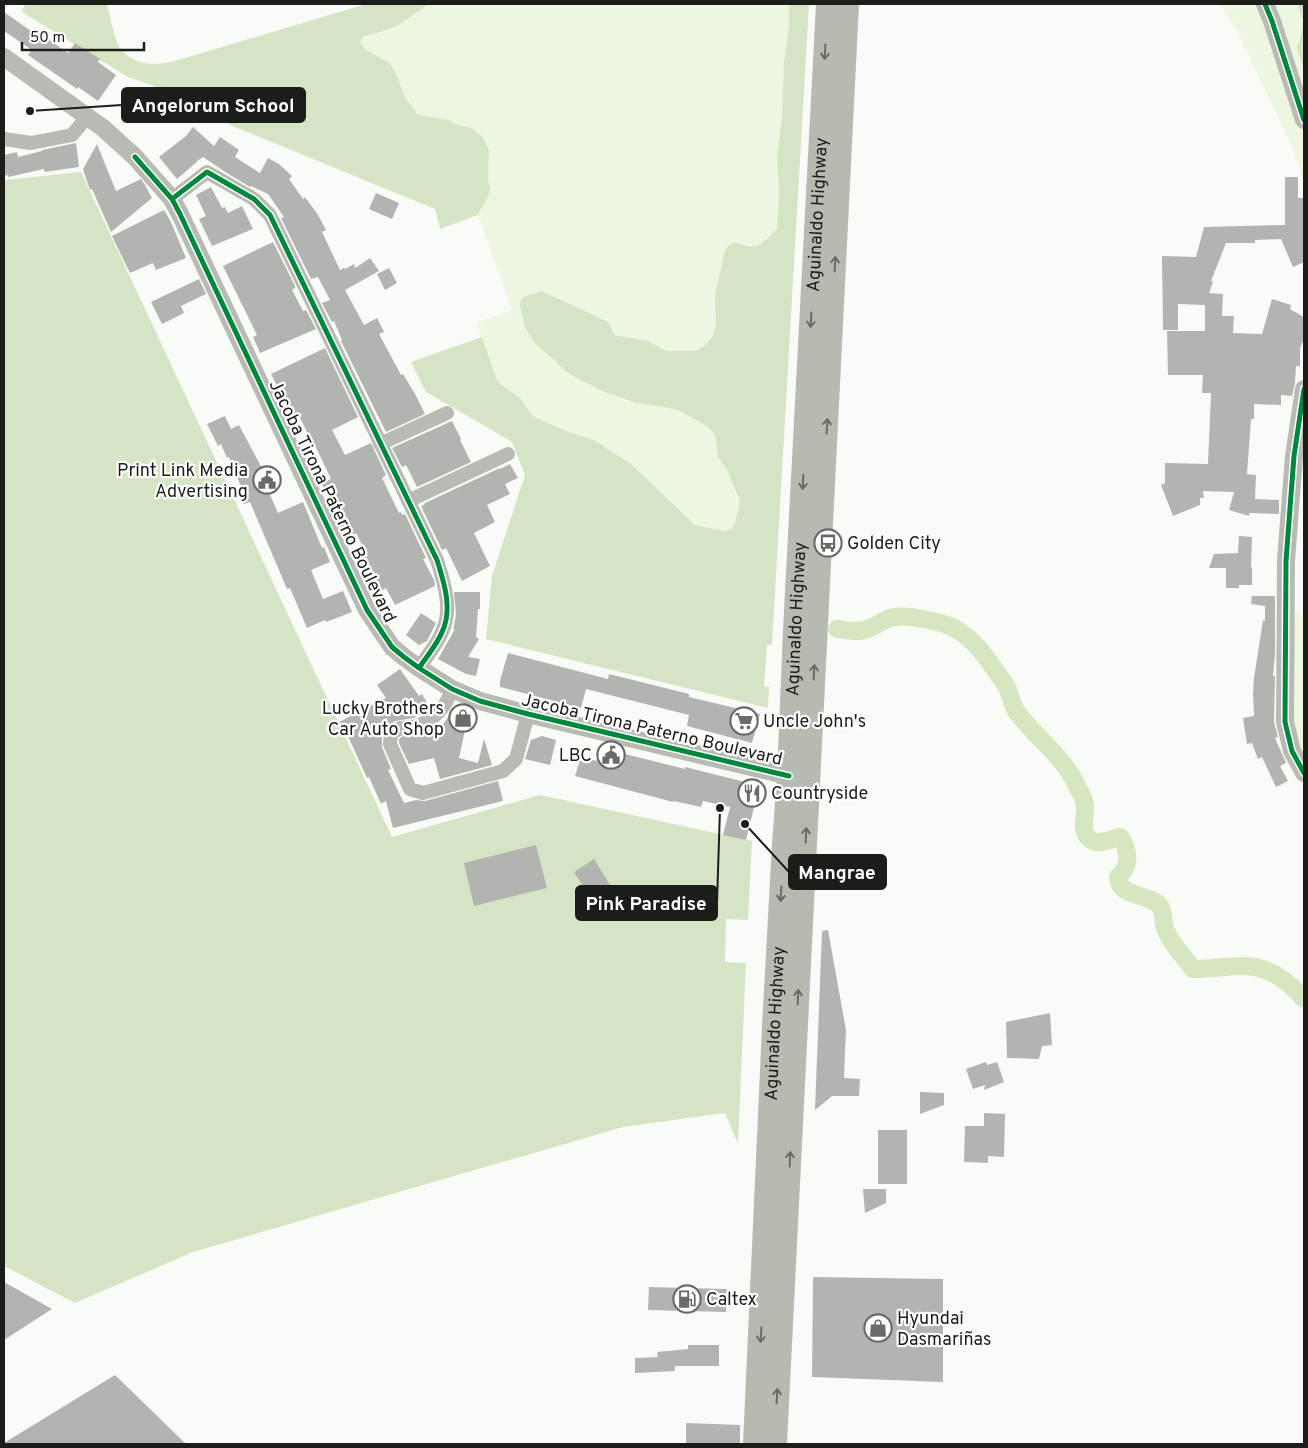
<svg xmlns="http://www.w3.org/2000/svg" width="1308" height="1448" font-family="Overpass,sans-serif">
	<style>
		.green { fill: #ecf6e1 }
		.forest { fill: #d6e4c6 }
		.lines { fill: none; stroke-linecap: round; stroke-linejoin: round }
		.stream { stroke: #d5e6c0; stroke-width: 5 }
		.canal { stroke: #d5e6c0; stroke-width: 18 }
		.building { fill: #b2b4b0 }
		.minor { stroke: #b8bbb4; stroke-width: 14 }
		.tertiary { stroke: #b8bbb4; stroke-width: 18 }
		.trunk { stroke: #b6bbb2; stroke-width: 24 }
		.cycleway-casing { stroke: #fff; stroke-width: 8 }
		.cycleway { stroke: #00873e; stroke-width: 5 }
		.oneway { stroke: #686c66 }
		.labels { text-anchor: middle; stroke-width: 4.5; stroke-linejoin: round; paint-order: stroke }
		.street-label { font-size: 18px; fill: #1b1d19; stroke: #fff }
		.poi-label { font-size: 18px; fill: #1b1d19; stroke: #fff; text-anchor: start }
		.leader { fill: none; stroke: #1b1d19; stroke-width: 2 }
		.callout-dot { fill: #1b1d19; stroke: #fff; stroke-width: 2 }
		.callout { fill: #1b1d19; stroke: #1b1d19; stroke-width: 2 }
		.callout-label { font-size: 19px; text-anchor: middle; font-weight: bold; fill: #fff }
	</style>
	<rect width="100%" height="100%" fill="#f9fbf6"/>
	<!-- green -->
	<path class="green" d="M 429,4 L 789,4 L 789,26 L 784,62 L 782,117 L 777,156 L 779,193 L 777,229 L 760,244 L 753,246 L 736,242 L 715,295 L 716,322 L 713,336 L 703,347 L 695,351 L 667,351 L 648,341 L 614,335 L 568,373 L 602,391 L 636,403 L 665,407 L 680,411 L 708,427 L 715,435 L 718,457 L 727,469 L 740,501 L 735,523 L 731,529 L 725,531 L 695,525 L 631,464 L 594,440 L 566,431 L 533,416 L 519,397 L 500,384 L 496,378 L 476,323 L 512,310 L 478,215 L 489,195 L 490,188 L 488,180 L 489,151 L 483,137 L 472,128 L 457,125 L 449,120 L 418,115 L 405,97 L 397,76 L 390,63 L 366,50 L 361,45 L 362,37 C 377,33 393,29 406,20 C 414,15 420,9 429,4 Z
		M 1220,4 L 1297,4 L 1303,20 L 1301,35 L 1297,48 L 1304,70 L 1304,184 L 1291,144 L 1236,29 Z
		M 1292,613 L 1304,615 L 1304,761 L 1292,727 Z"/>
	<!-- forest -->
	<path class="forest" d="M 25,4 L 107,4 C 110,15 114,40 121,49 C 134,66 156,66 175,61 L 366,4 L 429,4 C 420,9 414,15 406,20 C 394,29 377,33 362,37 L 361,44 L 366,50 L 390,63 L 397,76 L 405,97 L 418,115 L 449,120 L 457,125 L 472,128 L 483,137 L 489,151 L 488,180 L 490,188 L 489,195 L 478,215 L 440,229 L 435,209 L 230,125 L 180,95 L 128,77 L 22,12 Z
		M 789,4 L 809,4 L 772,645 L 767,645 L 764,687 L 769,687 L 768,708 L 486,639 L 492,576 L 525,475 L 512,442 L 426,392 L 411,362 L 482,337 L 496,378 L 500,384 L 519,397 L 533,416 L 566,431 L 594,440 L 631,464 L 695,525 L 725,531 L 731,529 L 735,523 L 740,501 L 727,470 L 718,457 L 715,435 L 708,427 L 680,411 L 665,407 L 636,403 L 602,391 L 568,373 L 533,341 L 525,327 L 520,305 L 522,298 L 542,291 L 608,322 L 614,335 L 648,341 L 667,351 L 695,351 L 703,347 L 713,336 L 716,322 L 715,295 L 725,250 C 736,235 741,248 754,246 C 762,245 771,235 777,229 L 779,193 L 777,156 L 782,117 L 784,62 L 789,26 Z
		M 1297,4 L 1304,4 L 1304,70 L 1297,48 L 1301,35 L 1303,20 Z
		M 81,172 L 392,837 L 540,795 L 752,841 L 748,920 L 726,919 L 725,962 L 746,963 L 738,1144 L 725,1113 L 623,1127 L 193,1252 L 75,1303 L 4,1266 L 4,180 Z"/>
	<g class="lines">
		<!-- stream -->
		<path class="stream" d="M 38,4 L 37,8 L 41,15 L 131,74 L 205,94"/>
		<!-- canal -->
		<path class="canal" d="M 837,629 C 847,630 858,633 867,629 C 877,626 885,618 895,617 C 907,615 936,621 947,625 C 970,633 985,655 998,674 C 1001,679 1006,684 1008,690 C 1011,697 1012,704 1016,711 C 1033,735 1064,757 1076,784 C 1079,790 1084,798 1085,805 C 1086,817 1079,832 1091,840 C 1100,846 1112,838 1120,837 C 1126,843 1129,858 1126,866 C 1125,870 1121,874 1118,877 C 1119,896 1144,894 1157,903 C 1165,909 1162,922 1166,931 C 1172,945 1184,957 1193,969 C 1210,969 1227,966 1244,966 C 1268,966 1289,982 1304,999"/>
	</g>
	<!-- building -->
	<path class="building" d="M 4,12 L 41,38 L 42,35 L 68,53 L 75,43 L 100,59 L 98,62 L 116,75 L 98,101 L 78,87 L 77,89 L 28,55 L 32,50 L 4,31 Z
		M 193,127 L 214,146 L 220,137 L 239,150 L 235,157 L 260,173 L 268,158 L 279,164 L 292,176 L 289,179 L 303,199 L 305,197 L 318,215 L 326,230 L 322,232 L 340,270 L 344,268 L 345,269 L 354,264 L 355,268 L 370,258 L 379,271 L 345,290 L 364,325 L 377,318 L 384,332 L 379,334 L 401,375 L 403,374 L 415,394 L 425,414 L 386,432 L 341,341 L 342,340 L 334,321 L 332,322 L 322,303 L 330,300 L 318,277 L 311,279 L 281,218 L 284,217 L 268,194 L 251,186 L 250,187 L 227,173 L 203,157 L 199,160 L 197,159 L 198,161 L 177,179 L 159,157 L 186,136 Z
		M 76,143 L 79,167 L 44,172 L 44,169 L 8,177 L 8,175 L 4,176 L 4,155 L 17,152 L 18,157 L 42,151 L 42,150 Z
		M 97,144 L 116,191 L 141,179 L 145,185 L 152,198 L 111,232 L 92,189 L 90,190 L 83,169 Z
		M 1285,177 L 1298,177 L 1298,198 L 1304,198 L 1304,262 L 1293,267 L 1281,239 L 1255,240 L 1255,243 L 1226,243 L 1211,281 L 1213,282 L 1209,293 L 1223,294 L 1222,316 L 1234,316 L 1233,333 L 1262,334 L 1272,299 L 1291,305 L 1290,309 L 1304,317 L 1304,339 L 1300,348 L 1300,366 L 1296,366 L 1295,383 L 1292,396 L 1281,395 L 1281,405 L 1254,404 L 1254,419 L 1251,419 L 1247,474 L 1256,475 L 1255,499 L 1279,500 L 1279,514 L 1249,513 L 1249,516 L 1229,510 L 1234,492 L 1203,491 L 1204,498 L 1200,498 L 1200,505 L 1173,516 L 1161,485 L 1165,483 L 1165,463 L 1208,464 L 1211,393 L 1202,393 L 1203,375 L 1168,375 L 1167,331 L 1205,331 L 1205,305 L 1178,304 L 1178,330 L 1163,330 L 1162,256 L 1196,257 L 1204,227 L 1285,225 Z
		M 211,187 L 222,208 L 225,207 L 228,213 L 242,206 L 253,229 L 212,246 L 199,219 L 206,216 L 196,195 Z
		M 376,193 L 399,203 L 392,219 L 369,209 Z
		M 164,210 L 170,220 L 186,258 L 156,270 L 153,263 L 130,273 L 112,236 Z
		M 273,242 L 295,286 L 295,288 L 292,290 L 303,311 L 306,310 L 316,329 L 260,353 L 253,337 L 257,335 L 223,266 Z
		M 389,268 L 397,283 L 385,290 L 377,274 Z
		M 199,279 L 206,294 L 181,306 L 184,313 L 162,324 L 151,302 Z
		M 325,348 L 358,417 L 332,430 L 345,455 L 371,443 L 386,475 L 382,478 L 399,513 L 401,512 L 402,515 L 405,514 L 426,558 L 423,559 L 434,580 L 435,586 L 395,605 L 386,588 L 379,592 L 364,558 L 368,556 L 356,533 L 347,537 L 343,529 L 342,529 L 336,517 L 338,516 L 321,483 L 331,479 L 311,437 L 310,438 L 298,414 L 293,417 L 271,374 Z
		M 225,416 L 231,429 L 239,425 L 265,474 L 262,476 L 278,513 L 303,502 L 322,548 L 324,547 L 330,562 L 311,570 L 323,599 L 343,591 L 352,612 L 326,622 L 325,620 L 307,628 L 290,588 L 287,589 L 250,502 L 244,504 L 237,491 L 242,489 L 229,457 L 227,458 L 221,444 L 218,446 L 207,424 Z
		M 452,421 L 461,439 L 460,440 L 471,462 L 417,487 L 406,465 L 402,467 L 392,448 Z
		M 510,464 L 518,478 L 505,484 L 510,494 L 487,505 L 495,522 L 474,533 L 490,566 L 462,581 L 446,548 L 442,550 L 421,506 L 425,504 L 425,503 L 500,468 L 500,469 Z
		M 1239,536 L 1252,537 L 1251,567 L 1252,567 L 1252,585 L 1239,585 L 1239,588 L 1226,588 L 1226,568 L 1209,568 L 1214,554 L 1238,553 Z
		M 454,592 L 480,592 L 480,609 L 478,609 L 476,637 L 479,639 L 468,657 L 480,659 L 476,676 L 466,674 L 438,659 L 455,629 L 453,630 L 456,615 Z
		M 1252,596 L 1275,596 L 1275,654 L 1273,676 L 1275,676 L 1274,722 L 1278,737 L 1275,738 L 1286,763 L 1280,766 L 1288,781 L 1276,787 L 1262,757 L 1258,759 L 1252,743 L 1247,744 L 1243,718 L 1254,716 L 1253,693 L 1254,678 L 1263,620 L 1265,621 L 1265,606 L 1251,604 Z
		M 421,613 L 436,623 L 427,641 L 419,645 L 406,635 Z
		M 508,653 L 608,679 L 609,674 L 689,694 L 689,697 L 760,714 L 752,743 L 687,726 L 689,715 L 586,689 L 581,708 L 500,687 L 500,681 Z
		M 400,669 L 419,696 L 422,694 L 430,708 L 414,718 L 395,721 L 386,727 L 382,733 L 382,747 L 391,769 L 388,770 L 404,803 L 416,800 L 425,801 L 498,781 L 503,801 L 393,828 L 386,801 L 381,804 L 369,777 L 367,778 L 348,736 L 339,722 L 386,698 L 377,685 Z
		M 453,710 L 468,716 L 459,758 L 478,763 L 484,739 L 492,765 L 440,779 L 434,758 L 409,764 L 399,743 L 399,739 L 403,736 L 420,734 L 439,724 L 441,727 Z
		M 542,736 L 556,740 L 550,765 L 525,759 L 531,740 Z
		M 601,748 L 685,769 L 685,767 L 753,784 L 759,787 L 746,840 L 723,835 L 730,807 L 703,801 L 701,807 L 674,801 L 673,802 L 575,776 L 581,757 L 597,761 Z
		M 536,845 L 547,888 L 474,906 L 464,863 Z
		M 594,859 L 618,898 L 598,910 L 574,872 Z
		M 828,930 L 846,1030 L 844,1078 L 860,1079 L 859,1096 L 832,1096 L 815,1110 L 822,931 Z
		M 1050,1013 L 1052,1045 L 1042,1046 L 1039,1059 L 1007,1058 L 1006,1022 Z
		M 986,1062 L 987,1065 L 997,1062 L 1004,1082 L 984,1090 L 985,1085 L 973,1089 L 966,1069 Z
		M 920,1092 L 944,1093 L 944,1105 L 920,1114 Z
		M 984,1113 L 1005,1114 L 1004,1157 L 988,1156 L 988,1163 L 964,1162 L 965,1126 L 984,1126 Z
		M 878,1130 L 907,1130 L 907,1184 L 878,1184 Z
		M 863,1189 L 886,1189 L 886,1203 L 865,1213 Z
		M 813,1277 L 943,1279 L 943,1382 L 812,1377 Z
		M 4,1282 L 52,1309 L 4,1340 Z
		M 649,1287 L 727,1289 L 726,1312 L 648,1310 Z
		M 688,1345 L 719,1345 L 719,1366 L 675,1366 L 675,1371 L 635,1373 L 635,1358 L 658,1357 L 657,1352 L 688,1349 Z
		M 115,1375 L 186,1444 L 4,1444 L 4,1443 Z
		M 686,1423 L 740,1425 L 740,1444 L 686,1444 Z"/>
	<g class="lines">
		<!-- minor -->
		<path class="minor" d="M 4,139 L 31,143 L 72,135 L 87,117
			M 172,199 L 207,172 L 254,199 L 270,215 L 437,560 C 444,582 453,610 442,632 C 437,645 426,657 419,668
			M 380,444 L 447,413
			M 408,501 L 508,454
			M 452,689 C 446,707 436,719 417,726 C 412,727 407,727 401,728 C 398,729 394,732 391,734 L 390,744 L 410,789 L 423,793 L 503,771 L 516,759 L 528,714"/>
		<!-- tertiary -->
		<path class="tertiary" d="M 1265,4 L 1272,21 L 1304,120
			M 4,57 L 103,128 L 135,157 L 172,199 L 180,214 L 367,610 L 392,647 L 404,657 L 419,668 L 452,689 L 480,701 L 528,714 L 789,776
			M 1304,389 L 1294,456 L 1286,561 L 1285,722 L 1292,751 L 1304,773"/>
		<!-- trunk -->
		<g class="trunk">
			<path id="s1" d="M 755,1444 L 774,1027 L 784,844 L 789,776 L 795,630 L 828,4"/>
			<path d="M 775,1444 L 847,4"/>
		</g>
		<!-- cycleway casing -->
		<g class="cycleway-casing">
			<path id="cycleway" d="M 1265,4 L 1272,21 L 1304,120
				M 135,157 L 172,199 L 180,214 L 367,610 L 392,647 L 404,657 L 419,668 L 452,689 L 480,701 L 528,714 L 789,776
				M 172,199 L 207,172 L 254,199 L 270,215 L 437,560 C 444,582 453,610 442,632 C 437,645 426,657 419,668
				M 1304,389 L 1294,456 L 1286,561 L 1285,722 L 1292,751 L 1304,773"/>
		</g>
		<!-- cycleway -->
		<use href="#cycleway" class="cycleway"/>
	</g>
	<!-- one-way arrows -->
	<defs><path id="oneway-shaft" d="M-6 0H5M1.5-3L5.5 0L1.5 3" fill="none" stroke-width="1.6" stroke-linecap="round" stroke-linejoin="round" transform="scale(1.25)"/></defs>
	<g class="oneway">
		<use href="#oneway-shaft" transform="translate(825 52) rotate(93)"/>
		<use href="#oneway-shaft" transform="translate(835 264) rotate(-87)"/>
		<use href="#oneway-shaft" transform="translate(811 320) rotate(93)"/>
		<use href="#oneway-shaft" transform="translate(827 426) rotate(-87)"/>
		<use href="#oneway-shaft" transform="translate(803 482) rotate(93)"/>
		<use href="#oneway-shaft" transform="translate(814 672) rotate(-87)"/>
		<use href="#oneway-shaft" transform="translate(806 835) rotate(-87)"/>
		<use href="#oneway-shaft" transform="translate(781 894) rotate(93)"/>
		<use href="#oneway-shaft" transform="translate(798 997) rotate(-87)"/>
		<use href="#oneway-shaft" transform="translate(790 1159) rotate(-88)"/>
		<use href="#oneway-shaft" transform="translate(761 1335) rotate(93)"/>
		<use href="#oneway-shaft" transform="translate(777 1396) rotate(-87)"/>
	</g>
	<!-- icons -->
	<defs>
		<g id="civic-ring" transform="scale(1.4375)"><circle r="9.5" fill="#fff" stroke="#696b66" stroke-width="1.5"/><path d="M-.6-6.5H3V-4.5H.6V-3L4-1V1h2V6H-6V1h2V-1L-.6-3ZM-1.2 2.5V6h2.4V2.5Z" fill="#696b66"/></g>
		<g id="bus-ring" transform="scale(1.4375)"><circle r="9.5" fill="#fff" stroke="#696b66" stroke-width="1.5"/><path d="M-5-6H5V4H4V6H2V4H-2V6H-4V4H-5ZM-3.5-4V0h7V-4ZM-3.5 1.2v1.5H-2V1.2ZM2 1.2v1.5H3.5V1.2Z" fill="#696b66"/></g>
		<g id="shop-ring" transform="scale(1.4375)"><circle r="9.5" fill="#fff" stroke="#696b66" stroke-width="1.5"/><path d="M-5-2.5h2.3a2.7 3.5 0 0 1 5.4 0H5L5.5 6h-11ZM-1.5-2.5h3a1.5 2.3 0 0 0-3 0Z" fill="#696b66"/></g>
		<g id="supermarket-ring" transform="scale(1.4375)"><circle r="9.5" fill="#fff" stroke="#696b66" stroke-width="1.5"/><path d="M-6-5.5h2.5l.6 2H6L4.5 2H-2.5L-4.4-4H-6ZM-1.5 3.2a1.3 1.3 0 1 0 .1 0ZM3 3.2a1.3 1.3 0 1 0 .1 0Z" fill="#696b66"/></g>
		<g id="restaurant-ring" transform="scale(1.4375)"><circle r="9.5" fill="#fff" stroke="#696b66" stroke-width="1.5"/><path d="M-5-6h1v4h1v-4h1v4h1v-4h1v5L-1.5 .5V6h-2V.5L-5-1ZM5-6V6H3V1.5H1.5Q1.5-4 5-6Z" fill="#696b66"/></g>
		<g id="fuel-ring" transform="scale(1.4375)"><circle r="9.5" fill="#fff" stroke="#696b66" stroke-width="1.5"/><path d="M-5.5-6h7V0h2V4h1.3V-2.5L3-4.5l.8-.8L6-3V5H2.5V1h-1V6h-7ZM-4.2-4.7v3.2H.2V-4.7Z" fill="#696b66"/></g>
	</defs>
	<g fill-rule="evenodd">
		<use href="#civic-ring" x="267" y="480"/>
		<use href="#bus-ring" x="828" y="543"/>
		<use href="#shop-ring" x="463" y="718"/>
		<use href="#supermarket-ring" x="744" y="721"/>
		<use href="#civic-ring" x="611" y="755"/>
		<use href="#restaurant-ring" x="752" y="793"/>
		<use href="#fuel-ring" x="687" y="1299"/>
		<use href="#shop-ring" x="878" y="1328"/>
	</g>
	<g class="labels">
		<!-- street labels -->
		<g class="street-label">
			<text dy="6" stroke="none"><textPath href="#s1" startOffset="1231">Aguinaldo Highway</textPath></text>
			<text transform="translate(333 501) rotate(64)" y="6">Jacoba Tirona Paterno Boulevard</text>
			<text dy="6" stroke="none"><textPath href="#s1" startOffset="826">Aguinaldo Highway</textPath></text>
			<text transform="translate(652 729) rotate(13)" y="6">Jacoba Tirona Paterno Boulevard</text>
			<text dy="6" stroke="none"><textPath href="#s1" startOffset="421">Aguinaldo Highway</textPath></text>
		</g>
		<!-- poi labels -->
		<g class="poi-label">
			<text x="248" y="476" text-anchor="end">Print Link Media<tspan x="248" dy="21">Advertising</tspan></text>
			<text x="847" y="549">Golden City</text>
			<text x="444" y="714" text-anchor="end">Lucky Brothers<tspan x="444" dy="21">Car Auto Shop</tspan></text>
			<text x="763" y="727">Uncle John's</text>
			<text x="592" y="761" text-anchor="end">LBC</text>
			<text x="771" y="799">Countryside</text>
			<text x="706" y="1305">Caltex</text>
			<text x="897" y="1324">Hyundai<tspan x="897" dy="21">Dasmariñas</tspan></text>
		</g>
	</g>
	<!-- callouts -->
	<path class="leader" d="M30 111L122 105M745 824L789 872M720 808L717 903"/>
	<g class="callout-dot">
		<circle cx="30" cy="111" r="5"/>
		<circle cx="745" cy="824" r="5"/>
		<circle cx="720" cy="808" r="5"/>
	</g>
	<g class="callout">
		<rect x="122" y="88" width="183" height="34" rx="5"/>
		<rect x="789" y="855" width="97" height="34" rx="5"/>
		<rect x="576" y="886" width="141" height="34" rx="5"/>
	</g>
	<g class="callout-label">
		<text x="213" y="112">Angelorum School</text>
		<text x="837" y="879">Mangrae</text>
		<text x="646" y="910">Pink Paradise</text>
	</g>
	<!-- border -->
	<rect width="1308" height="1448" fill="none" stroke="#1b1d19" stroke-width="10"/>
	<!-- scale -->
	<path d="M22 42v8h122v-8" fill="none" stroke="#1b1d19" stroke-width="2.5"/>
	<text x="30" y="42" font-size="15" fill="#1b1d19" stroke="#ffffff" stroke-width="4" paint-order="stroke">50 m</text>
</svg>
